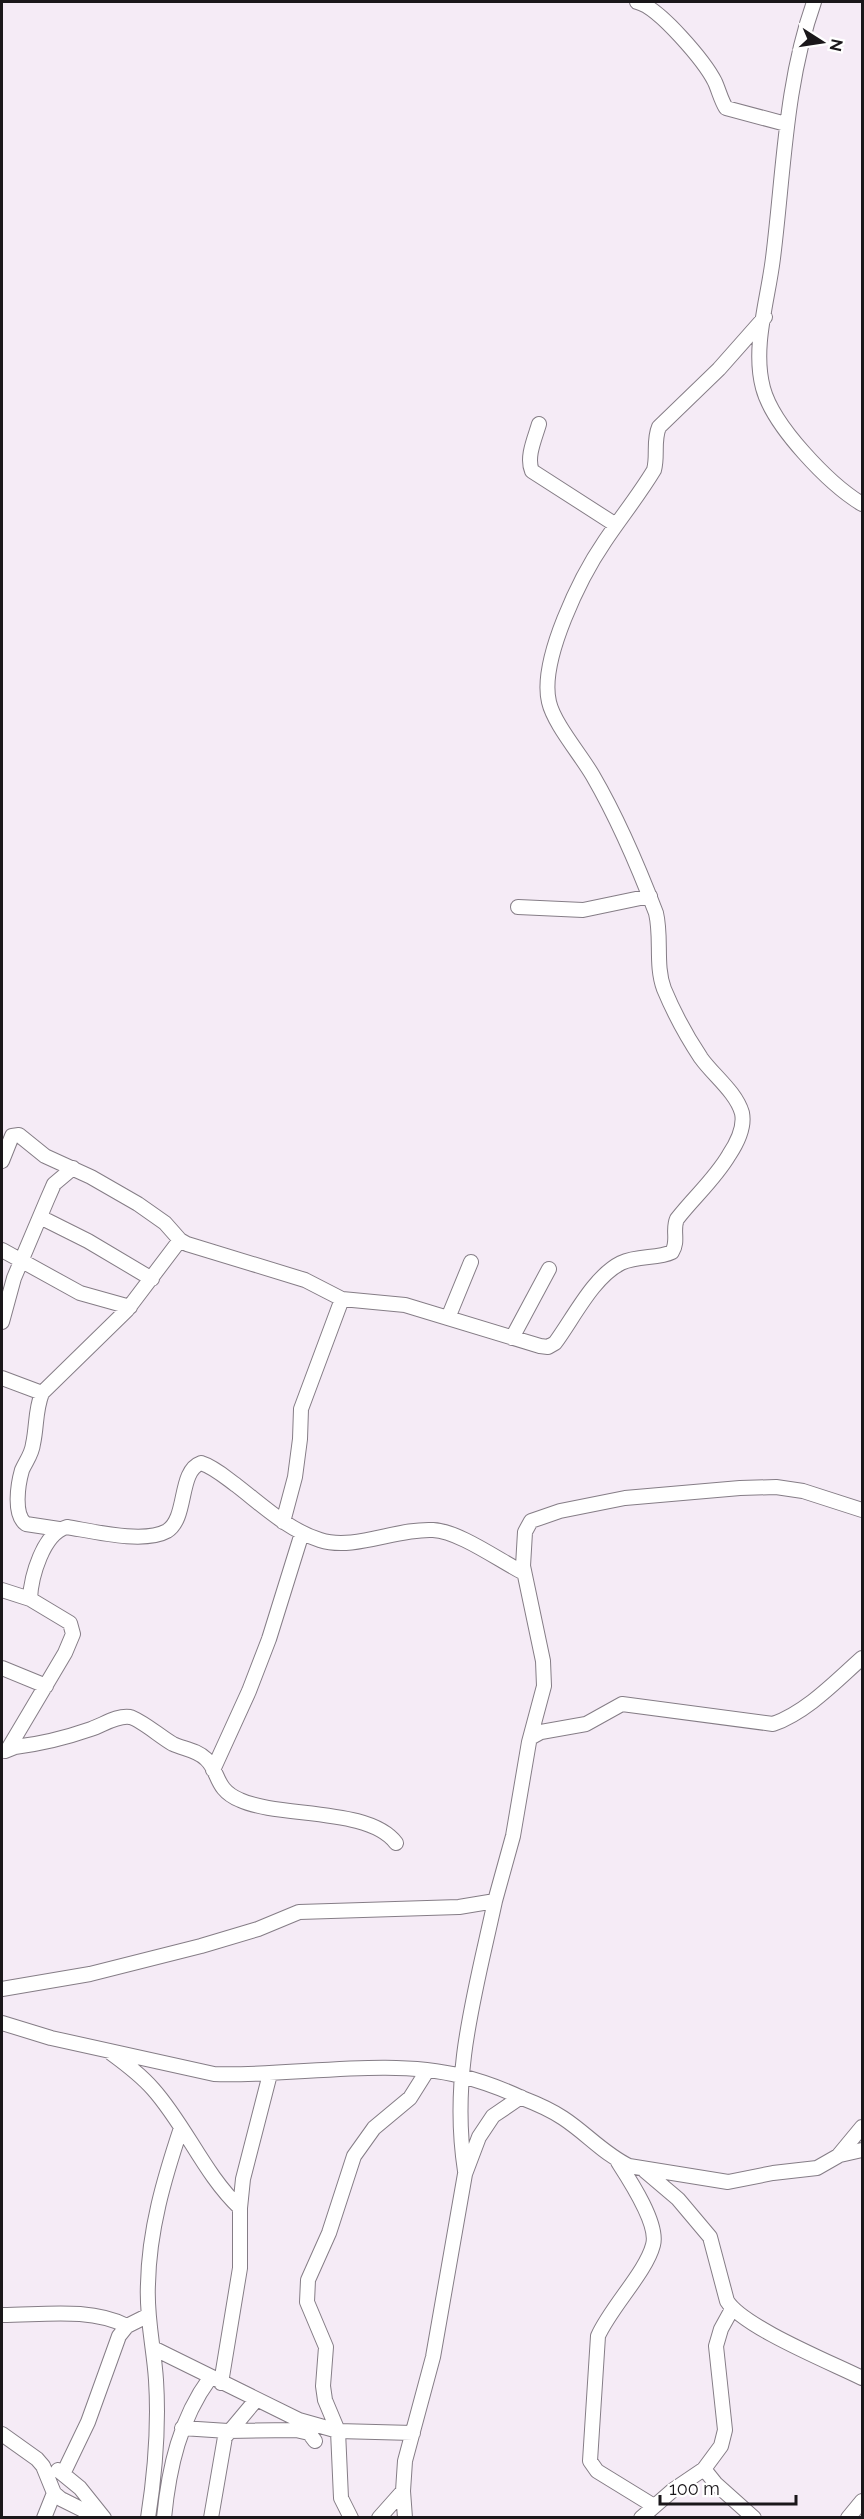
<svg xmlns="http://www.w3.org/2000/svg" width="864" height="2519" font-family="Raleway,sans-serif">
	<style>
		.lines { fill: none; stroke-linecap: round; stroke-linejoin: round }
		.minor-casing { stroke: #857d86; stroke-width: 16 }
		.minor { stroke: #fff; stroke-width: 14 }
	</style>
	<rect width="100%" height="100%" fill="#f5ebf6"/>
	<g class="lines">
		<!-- minor casing -->
		<g class="minor-casing">
			<path id="minor" d="M 637,2 C 659,7 705,62 715,82 C 719,91 721,100 726,108 L 786,124
				M 814,2 C 785,84 784,171 773,258 C 768,300 752,347 763,388 C 773,426 829,484 862,504
				M 539,424 C 535,438 526,457 532,471 L 616,525
				M 518,907 L 583,910 L 650,896
				M 2,1161 L 12,1136 L 19,1135 L 45,1156 L 91,1177 L 138,1204 L 165,1223 L 180,1240 L 187,1244 L 305,1280 L 342,1299 L 405,1305 L 540,1346 L 548,1347 L 555,1343 C 573,1319 593,1277 621,1263 C 638,1255 658,1259 672,1252 C 679,1241 672,1230 677,1219 C 694,1197 715,1179 729,1155 C 737,1143 745,1128 742,1113 C 736,1092 713,1075 701,1058 C 687,1037 674,1013 664,989 C 655,965 662,938 656,913 C 638,866 618,819 593,776 C 581,755 554,724 549,702 C 539,660 581,576 605,541 C 621,517 639,495 654,470 C 658,456 653,441 659,427 L 719,369 L 765,317
				M 40,1217 L 88,1241 L 152,1279
				M 2,1250 L 80,1293 L 130,1307
				M 448,1318 L 471,1262
				M 2,1322 L 14,1278 L 47,1200 L 54,1184 L 73,1168
				M 512,1338 L 549,1269
				M 2,1378 L 42,1393
				M 283,1522 L 295,1477 L 300,1439 L 301,1409 L 342,1299
				M 59,1529 L 26,1524 C 13,1515 18,1484 22,1470 C 26,1461 32,1454 33,1444 C 37,1426 35,1411 42,1393 L 127,1310 L 180,1240
				M 2,1590 L 30,1599
				M 2,1668 L 46,1686
				M 532,1737 L 541,1732 L 586,1724 L 622,1704 L 773,1724 C 807,1712 836,1681 862,1658
				M 8,1749 L 65,1653 L 73,1634 L 70,1623 L 30,1599 C 31,1577 43,1533 67,1527 C 92,1531 144,1544 167,1531 C 188,1518 178,1471 201,1463 C 214,1467 225,1477 236,1485 C 262,1505 288,1530 320,1540 C 354,1551 397,1528 433,1530 C 459,1531 500,1561 524,1573
				M 5,1751 L 15,1747 C 40,1744 68,1737 91,1729 C 103,1725 117,1715 130,1717 C 140,1719 162,1738 173,1744 C 184,1749 197,1750 206,1759 C 220,1772 214,1789 240,1800 C 279,1818 369,1807 396,1843
				M 213,1770 L 249,1691 L 269,1639 L 302,1533
				M 2,1989 L 90,1974 L 201,1946 L 258,1929 L 299,1912 L 459,1907 L 495,1901 L 513,1836 L 529,1742 L 544,1686 L 543,1661 L 523,1566 L 525,1532 L 531,1521 L 560,1511 L 625,1498 L 740,1488 L 776,1487 L 803,1491 L 862,1510
				M 2,2023 L 51,2038 L 214,2074 C 291,2077 387,2057 461,2076 C 481,2081 503,2089 522,2098 C 535,2103 551,2110 563,2118 C 586,2133 604,2154 629,2166 L 728,2182 L 773,2173 L 817,2168 L 838,2156 L 862,2127
				M 111,2053 C 126,2064 141,2075 153,2089 C 186,2126 204,2174 240,2208
				M 840,2155 L 862,2150
				M 618,2162 C 629,2179 659,2224 653,2245 C 646,2272 611,2307 598,2336 L 590,2461 L 597,2471 L 654,2506
				M 465,2171 C 450,2075 475,1994 495,1901
				M 645,2171 L 678,2199 L 710,2237 L 727,2301 C 743,2327 832,2363 862,2378
				M 732,2309 L 721,2329 L 716,2346 L 725,2430 L 721,2446 L 704,2469 L 716,2484 L 754,2518
				M 2,2315 C 42,2315 90,2307 127,2326
				M 153,2348 L 299,2420 L 338,2431 L 413,2433
				M 221,2383 L 240,2268 L 240,2208 L 243,2179 L 270,2074
				M 182,2428 L 228,2431 L 296,2430 L 309,2433 L 315,2441
				M 2,2434 L 37,2459 L 43,2466 L 54,2493 L 61,2499 L 99,2518
				M 58,2470 L 80,2488 L 104,2518
				M 63,2474 L 88,2422 L 119,2336 L 127,2326 L 147,2316
				M 44,2518 L 54,2493
				M 148,2518 C 155,2473 159,2426 156,2380 C 154,2348 146,2317 148,2284 C 149,2230 164,2179 181,2128
				M 164,2518 C 169,2467 180,2419 210,2378
				M 211,2518 L 225,2437 L 256,2400
				M 351,2518 L 341,2498 L 338,2431 L 325,2400 L 323,2386 L 326,2347 L 307,2302 L 308,2280 L 329,2233 L 354,2156 L 374,2128 L 410,2098 L 427,2071
				M 379,2518 L 403,2491
				M 405,2518 L 403,2491 L 405,2461 L 433,2357 L 465,2174 L 479,2137 L 493,2116 L 521,2097
				M 641,2518 L 673,2490 L 704,2469
				M 848,2518 L 862,2501"/>
		</g>
		<!-- minor -->
		<use href="#minor" class="minor"/>
	</g>
	<!-- border -->
	<rect width="864" height="2519" fill="none" stroke="#1a171a" stroke-width="6"/>
	<!-- north arrow -->
	<g transform="translate(822 42) rotate(102)" stroke="#ffffff" stroke-width="4.5" paint-order="stroke">
	<path d="M0-4.5L10 22L0 15L-10 22Z" fill="#1a171a"/>
	<text y="-9" font-size="16" font-weight="bold" text-anchor="middle" fill="#1a171a">N</text>
	</g>
	<!-- scale -->
	<path d="M660 2495v9h136v-9" fill="none" stroke="#1a171a" stroke-width="3"/>
	<text x="669" y="2495" font-size="18" fill="#1a171a" stroke="#ffffff" stroke-width="4.5" paint-order="stroke">100 m</text>
</svg>
